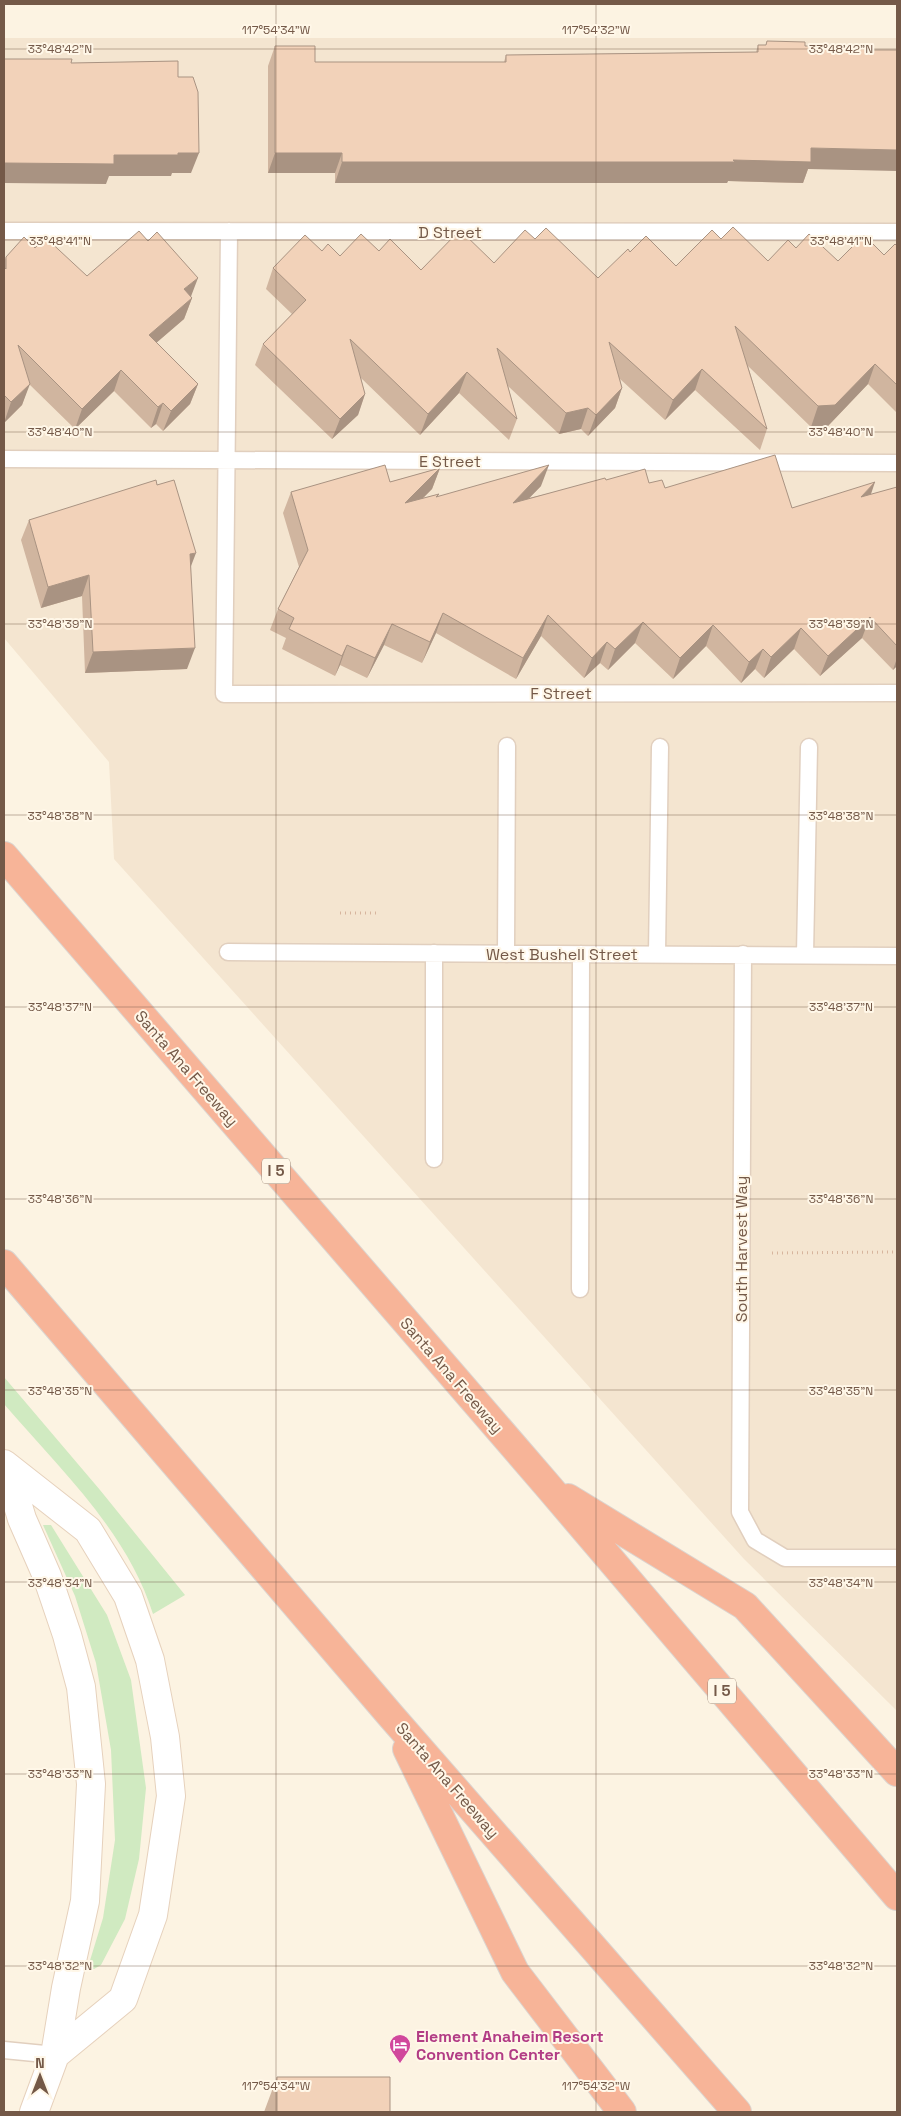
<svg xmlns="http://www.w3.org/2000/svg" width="901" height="2116" font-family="'Space Grotesk',sans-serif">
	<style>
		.residential { fill: #f4e5d0 }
		.green { fill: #d0eac1 }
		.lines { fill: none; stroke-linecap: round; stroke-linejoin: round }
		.lane-casing { stroke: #e1cfbe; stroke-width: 19 }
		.secondary-casing { stroke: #e6d1bc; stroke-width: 30 }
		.highway-casing { stroke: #dbd4cf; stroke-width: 30 }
		.path { stroke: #d7b59d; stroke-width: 3; stroke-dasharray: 1 4; stroke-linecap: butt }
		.lane { stroke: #fff; stroke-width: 16 }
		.secondary { stroke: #fff; stroke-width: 28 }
		.highway { stroke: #f7b498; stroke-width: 28 }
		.wall { fill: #d0b59f }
		.shaded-wall { fill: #a99382 }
		.building { fill: #f2d2b9; stroke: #a99382 }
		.ticks { fill: none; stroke: #745948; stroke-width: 1; stroke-opacity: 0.45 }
		.labels { text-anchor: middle; stroke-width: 4; stroke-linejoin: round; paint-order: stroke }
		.shield { fill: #fff7e8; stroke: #9e8878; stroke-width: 1 }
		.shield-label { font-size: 15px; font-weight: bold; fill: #745948 }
		.street-label { font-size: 16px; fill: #745948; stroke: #fff7e8 }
		.hotel-label { font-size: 16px; font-weight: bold; fill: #b23c85; stroke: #fff7e8; text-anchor: start }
		.ticks-label { font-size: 12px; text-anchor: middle; fill: #745948; stroke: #fff7e8; stroke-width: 4; stroke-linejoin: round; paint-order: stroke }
	</style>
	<rect width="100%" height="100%" fill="#fcf3e2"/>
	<!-- residential -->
	<path class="residential" d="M 4,38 L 897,38 L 897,1711 L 744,1559 L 114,859 L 109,762 L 4,638 Z"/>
	<!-- green -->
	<path class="green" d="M 4,1377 L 100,1490 L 185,1595 L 153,1614 C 127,1531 59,1468 4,1404 Z
		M 43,1525 L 51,1525 L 107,1615 L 131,1680 L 146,1788 L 139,1859 L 125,1919 L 101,1965 L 94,1969 L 88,1967 L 103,1918 L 115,1840 L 111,1750 L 96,1663 L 75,1596 Z"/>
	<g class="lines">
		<!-- lane casing -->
		<g class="lane-casing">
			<path id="lane" d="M 4,231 L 897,232
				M 229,231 L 224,694 L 897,693
				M 4,459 L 897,463
				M 228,952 L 897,956
				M 434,953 L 434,1159
				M 506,954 L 507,746
				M 657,954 L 660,747
				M 743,954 L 740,1512 L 755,1540 L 785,1558 L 897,1558
				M 805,955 L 809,747
				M 580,1289 L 581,954
				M 4,2050 L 55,2055"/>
		</g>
		<!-- secondary casing -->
		<g class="secondary-casing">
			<path id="secondary" d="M 4,1464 L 88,1530 L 128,1596 L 150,1660 L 165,1737 L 171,1796 L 153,1915 L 123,1999 L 55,2055
				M 7,1469 L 22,1519 L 47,1576 L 67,1635 L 81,1687 L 91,1784 L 85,1901 L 66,1988 L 55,2055 L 34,2112"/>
		</g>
		<!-- highway casing -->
		<g class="highway-casing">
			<path id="highway" d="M 4,856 L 547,1485 L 897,1896
				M 4,1264 L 391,1716 L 737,2112
				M 568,1498 L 745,1606 L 897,1772
				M 407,1749 L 515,1972 L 622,2112"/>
		</g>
		<!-- path -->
		<path class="path" d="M 340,913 L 377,913
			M 772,1253 L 897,1252"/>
		<!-- lane -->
		<use href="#lane" class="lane"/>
		<!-- secondary -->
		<use href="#secondary" class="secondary"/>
		<!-- highway -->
		<use href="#highway" class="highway"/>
	</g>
	<!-- wall -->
	<path class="wall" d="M 767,41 L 808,169 L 803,183 L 728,181 L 727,183 L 335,183 L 335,173 L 268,173 L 268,66 L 275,46 L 315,62 L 504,62 L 506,55 L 756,52 L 758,45 L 766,45 Z
		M 535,239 L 598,278 L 630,252 L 676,266 L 721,239 L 768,261 L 796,248 L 838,261 L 884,255 L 897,246 L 897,413 L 868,384 L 828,426 L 811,427 L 748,366 L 767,429 L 760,450 L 695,390 L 665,420 L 620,379 L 622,388 L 615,408 L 588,436 L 581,429 L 559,434 L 508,386 L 517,419 L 509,440 L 459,393 L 420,435 L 361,378 L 365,394 L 358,415 L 332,439 L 255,365 L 263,344 L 292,314 L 266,289 L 273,268 L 322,251 L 340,256 L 379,251 L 421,270 L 494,263 Z
		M 35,248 L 87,276 L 191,297 L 192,298 L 184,319 L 156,343 L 198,384 L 190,404 L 163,431 L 156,424 L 151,428 L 114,391 L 75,429 L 29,384 L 22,405 L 4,423 L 4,262 L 6,257 Z
		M 440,468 L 432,489 L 423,498 L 439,494 L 438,496 L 541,486 L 529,498 L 606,480 L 649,483 L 665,488 L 792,508 L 871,495 L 897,487 L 897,666 L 893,670 L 862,638 L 820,676 L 794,649 L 764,678 L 755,669 L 741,683 L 706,646 L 673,679 L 635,643 L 608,670 L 600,663 L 584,678 L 541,636 L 516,679 L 436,633 L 422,663 L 384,645 L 367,678 L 340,665 L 335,676 L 282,649 L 286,638 L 270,630 L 278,609 L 299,567 L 283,513 L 291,492 L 390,482 Z
		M 157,485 L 191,567 L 187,669 L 85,673 L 82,596 L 41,608 L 21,540 L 29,520 Z
		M 277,2077 L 390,2112 L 264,2112 Z"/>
	<!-- shaded-wall -->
	<path class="shaded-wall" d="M 811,148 L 897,150 L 897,171 L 808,169 L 803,183 L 728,181 L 727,183 L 335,183 L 342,162 L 733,160 Z
		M 178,153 L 199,153 L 191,173 L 172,173 L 171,176 L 109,176 L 106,184 L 4,183 L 4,163 L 114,155 Z
		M 275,153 L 342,153 L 335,173 L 268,173 Z
		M 198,278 L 190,299 L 184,289 Z
		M 192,298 L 184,319 L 141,356 L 149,335 Z
		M 875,364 L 868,384 L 828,426 L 811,427 L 818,406 Z
		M 702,369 L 695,390 L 665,420 L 673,400 Z
		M 121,370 L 114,391 L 75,429 L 82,409 Z
		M 467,372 L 459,393 L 420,435 L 428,414 Z
		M 30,384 L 22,405 L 4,423 L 11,402 Z
		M 198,384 L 190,404 L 163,431 L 171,411 Z
		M 622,388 L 615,408 L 588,436 L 596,415 Z
		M 365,394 L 358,415 L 332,439 L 340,419 Z
		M 163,403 L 156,424 L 151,428 L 158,407 Z
		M 588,408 L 581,429 L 559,434 L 566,413 Z
		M 549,465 L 541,486 L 505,523 L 513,503 Z
		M 440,468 L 432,489 L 397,524 L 405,503 Z
		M 875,482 L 868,503 L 861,497 Z
		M 196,553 L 188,574 L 190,554 Z
		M 89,575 L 82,596 L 41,608 L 48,587 Z
		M 443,613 L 436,633 L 422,663 L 430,642 Z
		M 548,615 L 541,636 L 516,679 L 523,658 Z
		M 870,617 L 862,638 L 820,676 L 828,656 Z
		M 643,622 L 635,643 L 608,670 L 615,649 Z
		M 392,624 L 384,645 L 367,678 L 375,658 Z
		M 713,625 L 706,646 L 673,679 L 680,658 Z
		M 801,628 L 794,649 L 764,678 L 771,657 Z
		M 607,642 L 600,663 L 584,678 L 592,658 Z
		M 347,645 L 340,665 L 335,676 L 342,656 Z
		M 195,648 L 187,669 L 85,673 L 93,652 Z
		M 763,649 L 755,669 L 741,683 L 749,662 Z
		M 897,658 L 897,666 L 893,670 Z"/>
	<!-- building -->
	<path class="building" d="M 767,41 L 805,42 L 805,46 L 869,46 L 869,50 L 897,50 L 897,150 L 811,148 L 811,162 L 733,160 L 735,162 L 342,162 L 342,153 L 275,153 L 275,46 L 315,46 L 315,62 L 506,62 L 506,55 L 758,52 L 758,45 L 766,45 Z
		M 4,59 L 72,59 L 71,63 L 178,61 L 178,77 L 193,77 L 198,92 L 199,153 L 178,153 L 178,155 L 114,155 L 114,164 L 4,163 Z
		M 733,227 L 768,261 L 788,240 L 796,248 L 809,234 L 838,261 L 864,235 L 884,255 L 895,244 L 897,246 L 897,385 L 875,364 L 835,405 L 818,406 L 735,326 L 767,429 L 702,369 L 673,400 L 609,342 L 622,388 L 596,415 L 588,408 L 566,413 L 497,348 L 517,419 L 467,372 L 428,414 L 350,339 L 365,394 L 340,419 L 263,344 L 306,300 L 273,268 L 305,235 L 322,251 L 328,244 L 340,256 L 361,234 L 379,251 L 390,239 L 421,270 L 460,230 L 494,263 L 525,230 L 535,239 L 546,228 L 598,278 L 628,249 L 630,252 L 646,236 L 676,266 L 712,230 L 721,239 Z
		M 139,231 L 148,241 L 157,232 L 198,278 L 184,289 L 192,298 L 149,335 L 198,384 L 171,411 L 163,403 L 158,407 L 121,370 L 82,409 L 18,345 L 30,384 L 11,402 L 4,395 L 4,267 L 6,269 L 6,257 L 24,237 L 35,248 L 45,237 L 87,276 Z
		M 775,455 L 792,508 L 875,482 L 861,497 L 897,487 L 897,646 L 870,617 L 828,656 L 801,628 L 771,657 L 763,649 L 749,662 L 713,625 L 680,658 L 643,622 L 615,649 L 607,642 L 592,658 L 548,615 L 523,658 L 443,613 L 430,642 L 392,624 L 375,658 L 347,645 L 342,656 L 289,629 L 294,618 L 278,609 L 308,550 L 291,492 L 385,465 L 390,482 L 440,468 L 405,503 L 439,494 L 436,497 L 549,465 L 513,503 L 605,478 L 606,480 L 645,469 L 649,483 L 662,480 L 665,488 Z
		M 156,480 L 157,485 L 174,480 L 196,553 L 190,554 L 195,648 L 93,652 L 89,575 L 48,587 L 29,520 Z
		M 277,2077 L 390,2077 L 390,2112 L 277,2112 Z"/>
	<!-- ticks -->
	<path class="ticks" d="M 276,4 L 276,2112M 596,4 L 596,2112M 4,49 L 897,49M 4,240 L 897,240M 4,432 L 897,432M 4,624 L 897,624M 4,815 L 897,815M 4,1007 L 897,1007M 4,1199 L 897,1199M 4,1390 L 897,1390M 4,1582 L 897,1582M 4,1774 L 897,1774M 4,1966 L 897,1966"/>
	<!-- icons -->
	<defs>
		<g id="hotel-pin" transform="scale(1.125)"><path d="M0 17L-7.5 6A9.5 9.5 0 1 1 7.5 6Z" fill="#d1479c" stroke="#fff7e8"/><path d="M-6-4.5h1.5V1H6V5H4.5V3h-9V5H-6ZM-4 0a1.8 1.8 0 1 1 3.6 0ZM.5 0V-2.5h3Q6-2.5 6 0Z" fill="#fff"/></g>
	</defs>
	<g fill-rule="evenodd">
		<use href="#hotel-pin" x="400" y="2045"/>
	</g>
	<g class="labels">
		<!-- shield labels -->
		<g class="shield">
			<rect x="262" y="1158.5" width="28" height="25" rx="4"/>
			<rect x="708" y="1678.5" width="28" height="25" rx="4"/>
		</g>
		<g class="shield-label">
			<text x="276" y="1176">I 5</text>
			<text x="722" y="1696">I 5</text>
		</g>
		<!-- street labels -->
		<g class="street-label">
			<text x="450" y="238">D Street</text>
			<text x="450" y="467">E Street</text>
			<text x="561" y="699">F Street</text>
			<text x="562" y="960">West Bushell Street</text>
			<text transform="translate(187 1068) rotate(49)" y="6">Santa Ana Freeway</text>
			<text transform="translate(741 1249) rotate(-90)" y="6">South Harvest Way</text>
			<text transform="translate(452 1375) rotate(49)" y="6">Santa Ana Freeway</text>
			<text transform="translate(448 1780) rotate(49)" y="6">Santa Ana Freeway</text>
		</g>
		<!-- hotel labels -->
		<g class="hotel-label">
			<text x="416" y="2042">Element Anaheim Resort<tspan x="416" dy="18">Convention Center</tspan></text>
		</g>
	</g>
	<g class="ticks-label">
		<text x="276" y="34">117°54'34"W</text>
		<text x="596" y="34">117°54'32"W</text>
		<text x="60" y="53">33°48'42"N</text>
		<text x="841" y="53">33°48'42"N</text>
		<text x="60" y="245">33°48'41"N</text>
		<text x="841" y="245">33°48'41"N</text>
		<text x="60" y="436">33°48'40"N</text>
		<text x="841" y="436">33°48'40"N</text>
		<text x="60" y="628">33°48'39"N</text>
		<text x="841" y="628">33°48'39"N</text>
		<text x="60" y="820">33°48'38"N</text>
		<text x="841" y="820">33°48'38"N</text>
		<text x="60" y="1011">33°48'37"N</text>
		<text x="841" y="1011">33°48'37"N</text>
		<text x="60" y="1203">33°48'36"N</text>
		<text x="841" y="1203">33°48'36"N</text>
		<text x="60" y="1395">33°48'35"N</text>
		<text x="841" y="1395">33°48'35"N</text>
		<text x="60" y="1587">33°48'34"N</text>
		<text x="841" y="1587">33°48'34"N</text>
		<text x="60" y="1778">33°48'33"N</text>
		<text x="841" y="1778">33°48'33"N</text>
		<text x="60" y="1970">33°48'32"N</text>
		<text x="841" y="1970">33°48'32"N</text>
		<text x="276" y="2090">117°54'34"W</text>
		<text x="596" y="2090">117°54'32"W</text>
	</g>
	<!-- border -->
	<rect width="901" height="2116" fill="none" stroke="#745948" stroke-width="10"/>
	<!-- north arrow -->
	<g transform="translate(40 2076)" stroke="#fff7e8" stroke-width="4" paint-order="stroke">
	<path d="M0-4L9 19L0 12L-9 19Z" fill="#745948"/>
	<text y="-8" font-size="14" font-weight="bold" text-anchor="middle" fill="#745948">N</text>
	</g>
</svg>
